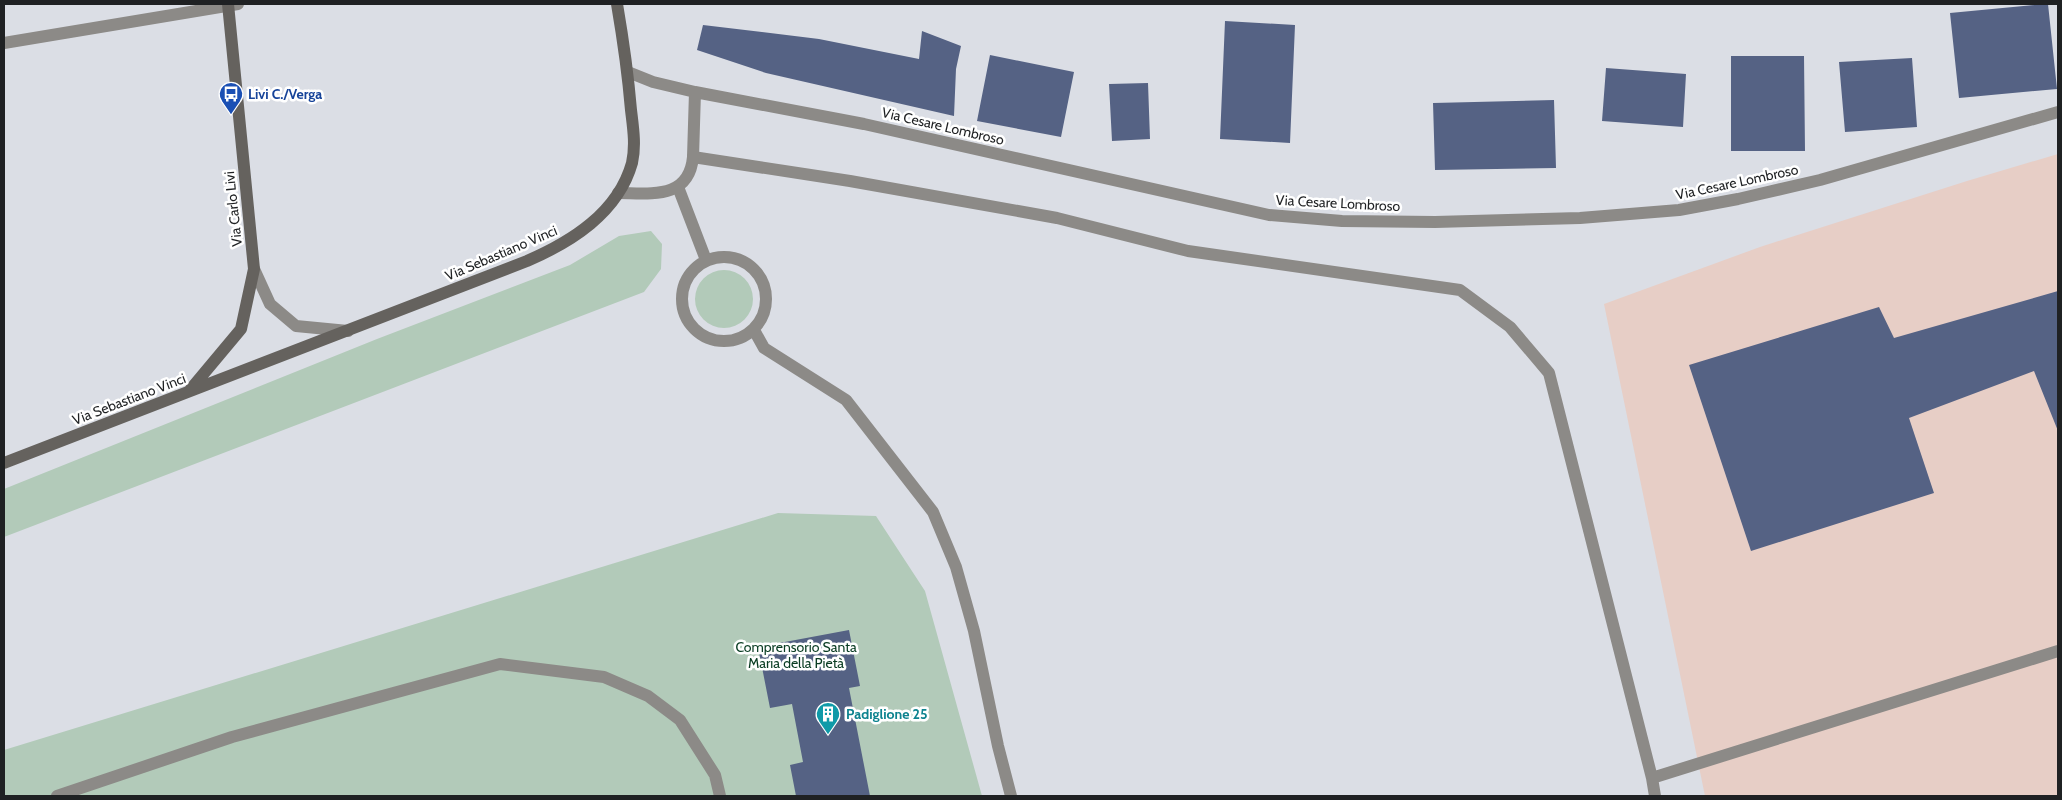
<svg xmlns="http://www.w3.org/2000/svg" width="2062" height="800" font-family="Cabin,sans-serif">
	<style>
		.education { fill: #e7cec6 }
		.green { fill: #b2cab9 }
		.building { fill: #556284 }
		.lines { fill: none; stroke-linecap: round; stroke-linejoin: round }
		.lane { stroke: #8c8a87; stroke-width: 12 }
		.street { stroke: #8c8a87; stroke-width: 12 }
		.secondary { stroke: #65625e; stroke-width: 12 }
		.labels { text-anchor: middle; stroke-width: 5; stroke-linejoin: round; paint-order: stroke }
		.transit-label { font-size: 14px; font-weight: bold; fill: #164399; stroke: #fff; text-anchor: start }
		.street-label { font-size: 14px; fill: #1f2123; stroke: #fff }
		.park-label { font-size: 14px; fill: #093c22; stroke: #fff }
		.culture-label { font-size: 14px; font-weight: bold; fill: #0d838f; stroke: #fff; text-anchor: start }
	</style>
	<rect width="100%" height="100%" fill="#dbdee5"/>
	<!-- education -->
	<path class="education" d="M 2058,154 L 2058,796 L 1705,796 L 1604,304 L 1760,247 L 1967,181 Z"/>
	<!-- green -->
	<path class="green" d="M 651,231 L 662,244 L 661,269 L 644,292 L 4,537 L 4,489 L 377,339 L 570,265 L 619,236 Z
		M695 299a29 29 0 1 1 58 0a29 29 0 1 1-58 0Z
		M 778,513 L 876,516 L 925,591 L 982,796 L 4,796 L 4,750 Z"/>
	<!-- building -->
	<path class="building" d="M 2044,4 L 2048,4 L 2057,89 L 1959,98 L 1950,13 Z
		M 1225,21 L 1295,25 L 1290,143 L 1220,139 Z
		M 703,25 L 819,39 L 919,59 L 922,31 L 961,46 L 956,69 L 954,116 L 766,73 L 697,50 Z
		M 990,55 L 1074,72 L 1061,137 L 977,121 Z
		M 1731,56 L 1804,56 L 1805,151 L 1731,151 Z
		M 1912,58 L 1917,127 L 1845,132 L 1839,62 Z
		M 1606,68 L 1686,74 L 1683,127 L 1602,121 Z
		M 1148,83 L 1150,139 L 1112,141 L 1109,84 Z
		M 1554,100 L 1556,168 L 1435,170 L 1433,103 Z
		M 2058,291 L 2058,431 L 2034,371 L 1909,418 L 1934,493 L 1751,551 L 1689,365 L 1879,307 L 1894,338 Z
		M 849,630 L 860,686 L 849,688 L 870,796 L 796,796 L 790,765 L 803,762 L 792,704 L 770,708 L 758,647 Z"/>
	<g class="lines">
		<!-- lane -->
		<path class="lane" d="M 693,157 L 850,181 L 1057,218 L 1188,251 L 1460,290 L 1510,327 L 1549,373 L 1652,778 L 1655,796
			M 1652,778 L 2058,651"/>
		<!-- street -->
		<path class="street" d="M 4,43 L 238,4
			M 628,72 L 653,82 L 695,92 L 864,124 L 1269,215 L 1342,221 L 1435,222 L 1580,218 L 1679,210 L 1738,199 L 1820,180 L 2058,112
			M 678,187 L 706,260
			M 618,193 C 650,193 689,200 693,157 L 695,92
			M682 299a42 42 0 1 1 84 0a42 42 0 1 1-84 0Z
			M 254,269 L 270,304 L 296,326 L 348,331
			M 754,330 L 764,348 L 846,400 L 933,512 L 956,567 L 974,631 L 998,746 L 1011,796
			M 57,796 L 232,737 L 500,664 L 604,677 L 648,696 L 680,720 L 715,775 L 720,796"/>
		<!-- secondary -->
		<path class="secondary" d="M 190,390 L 241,329 L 254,269 L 228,4
			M 4,463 L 527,261 C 571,242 618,213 632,163 C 636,145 633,127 631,110 C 628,74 623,39 617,4"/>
	</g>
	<!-- icons -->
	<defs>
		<g id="bus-pin" transform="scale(1.25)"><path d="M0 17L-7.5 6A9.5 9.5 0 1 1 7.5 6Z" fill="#1a4fb4" stroke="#fff"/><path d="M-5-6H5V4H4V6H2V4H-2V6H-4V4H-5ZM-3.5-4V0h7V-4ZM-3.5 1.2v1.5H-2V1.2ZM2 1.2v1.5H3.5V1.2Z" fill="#fff"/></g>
		<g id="building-pin" transform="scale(1.25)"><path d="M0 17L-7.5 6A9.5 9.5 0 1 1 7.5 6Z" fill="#0f9aa8" stroke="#fff"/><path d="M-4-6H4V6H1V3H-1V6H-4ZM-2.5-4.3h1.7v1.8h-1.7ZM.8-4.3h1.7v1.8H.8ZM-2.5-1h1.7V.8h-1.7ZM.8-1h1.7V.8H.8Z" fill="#fff"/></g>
	</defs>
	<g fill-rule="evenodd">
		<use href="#bus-pin" x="231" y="94"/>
		<use href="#building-pin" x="828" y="714"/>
	</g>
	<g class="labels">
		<!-- transit labels -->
		<g class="transit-label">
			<text x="248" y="99">Livi C./Verga</text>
		</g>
		<!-- street labels -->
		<g class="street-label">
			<text transform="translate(943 126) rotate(13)" y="5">Via Cesare Lombroso</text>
			<text transform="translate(1737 182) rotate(-12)" y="5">Via Cesare Lombroso</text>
			<text transform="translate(1338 203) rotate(3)" y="5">Via Cesare Lombroso</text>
			<text transform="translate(233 209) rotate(-96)" y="5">Via Carlo Livi</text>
			<text transform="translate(501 253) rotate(-23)" y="5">Via Sebastiano Vinci</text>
			<text transform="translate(129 399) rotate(-21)" y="5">Via Sebastiano Vinci</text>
		</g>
		<!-- park labels -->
		<g class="park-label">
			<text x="796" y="652">Comprensorio Santa<tspan x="796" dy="16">Maria della Pietà</tspan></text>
		</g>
		<!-- culture labels -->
		<g class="culture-label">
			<text x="846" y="719">Padiglione 25</text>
		</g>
	</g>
	<!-- border -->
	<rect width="2062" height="800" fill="none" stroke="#1f2123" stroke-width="10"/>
</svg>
